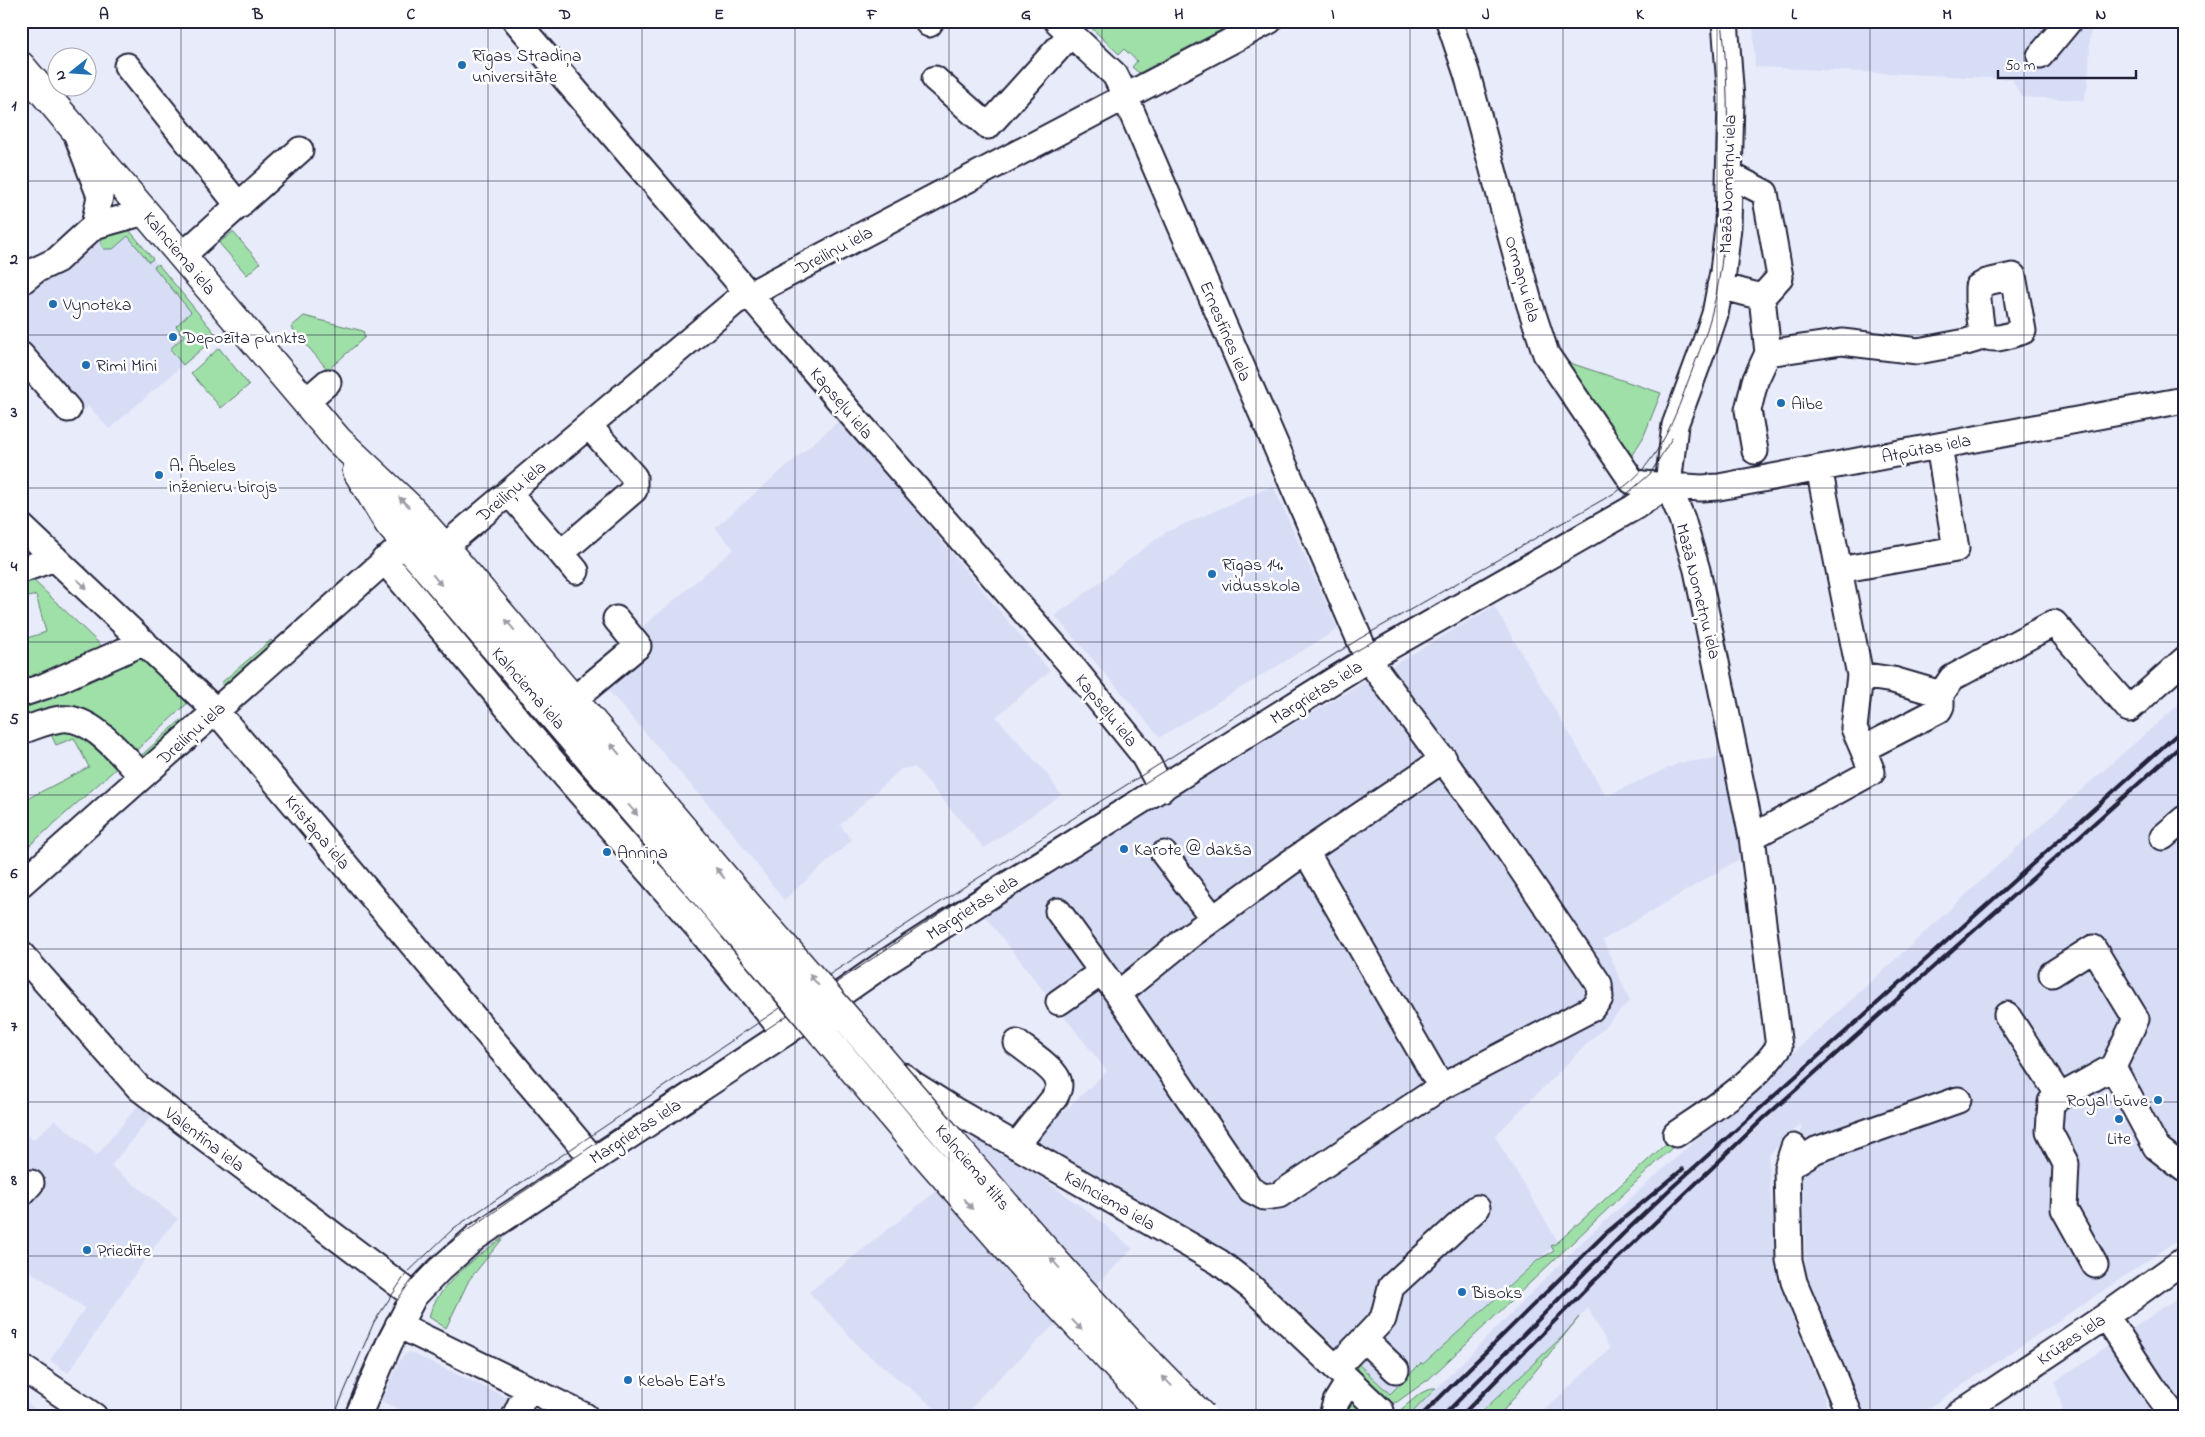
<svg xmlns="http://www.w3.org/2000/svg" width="2205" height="1437" font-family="'Indie Flower',sans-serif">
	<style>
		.built { fill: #d8ddf6 }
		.green { fill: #9fdfa8; stroke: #608072 }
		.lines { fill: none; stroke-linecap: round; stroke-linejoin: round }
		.minor-casing { stroke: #22223b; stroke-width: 29 }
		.major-casing { stroke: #22223b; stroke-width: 31 }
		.minor { stroke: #fff; stroke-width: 25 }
		.major { stroke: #fff; stroke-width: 28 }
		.tram { stroke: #22223b; stroke-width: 1 }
		.rail { stroke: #22223b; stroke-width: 4 }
		.major-bridge-casing { stroke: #22223b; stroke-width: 31; stroke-linecap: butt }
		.major-bridge { stroke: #fff; stroke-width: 28 }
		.oneway { fill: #9c9ca7 }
		.grid { fill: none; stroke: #22223b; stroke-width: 1; stroke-opacity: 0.55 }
		.poi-dot { fill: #1f6fb2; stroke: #fff; stroke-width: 2 }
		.labels { text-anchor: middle; stroke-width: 5; stroke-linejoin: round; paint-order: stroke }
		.poi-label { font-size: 18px; fill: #22223b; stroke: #fff; text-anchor: start }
		.street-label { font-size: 18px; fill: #22223b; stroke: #fff }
		.neatline { fill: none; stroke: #22223b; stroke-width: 2 }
		.grid-label { font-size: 16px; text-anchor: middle; font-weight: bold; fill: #22223b }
	</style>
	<rect width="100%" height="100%" fill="#e8ebfa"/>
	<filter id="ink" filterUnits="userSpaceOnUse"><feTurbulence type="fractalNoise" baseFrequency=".02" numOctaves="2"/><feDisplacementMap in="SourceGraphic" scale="10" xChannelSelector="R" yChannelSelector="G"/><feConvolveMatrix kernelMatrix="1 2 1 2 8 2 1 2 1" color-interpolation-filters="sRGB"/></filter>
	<g filter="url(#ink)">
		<!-- built -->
		<path class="built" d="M 1753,21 L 2091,21 L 2088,84 L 2084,100 L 2021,97 L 2012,79 L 1755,67 Z
			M 103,199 L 217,336 L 109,429 L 89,406 L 66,426 L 21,374 L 21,272 Z
			M 840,420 L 1050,671 L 996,717 L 1047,774 L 1061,795 L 984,848 L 915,767 L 901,769 L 840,825 L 852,840 L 784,900 L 728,827 L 591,671 L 734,549 L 715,528 Z
			M 1273,486 L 1338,629 L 1160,737 L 1055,616 L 1166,532 Z
			M 1494,606 L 1606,796 L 1679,763 L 1724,757 L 1741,858 L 1603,940 L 1630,1001 L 1495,1136 L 1558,1242 L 1390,1394 L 1356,1361 L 1353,1363 L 1287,1300 L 1236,1260 L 1033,1140 L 1107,1071 L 984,915 L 1085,846 Z
			M 2184,700 L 2184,1236 L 1917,1416 L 1862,1416 L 1830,1345 L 1806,1271 L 1802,1174 L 1816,1159 L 1815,1140 L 1801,1135 L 1801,1124 L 1768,1156 L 1778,1283 L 1822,1389 L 1829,1416 L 1538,1416 L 1610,1349 L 1588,1308 L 1562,1337 L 1477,1416 L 1409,1416 L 1585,1239 L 1802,1045 L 2054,814 Z
			M 139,1104 L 153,1114 L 111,1166 L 178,1219 L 163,1235 L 135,1274 L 68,1373 L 50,1360 L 85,1308 L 21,1265 L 21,1129 L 33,1140 L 55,1120 L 97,1155 Z
			M 976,1137 L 1042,1178 L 1094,1216 L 1133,1249 L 981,1396 L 966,1416 L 945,1416 L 863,1351 L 809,1292 L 939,1189 Z
			M 2184,1293 L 2184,1416 L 2064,1416 L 2055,1382 Z
			M 409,1352 L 530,1408 L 547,1416 L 413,1416 L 381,1401 L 401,1358 Z
			M 21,1399 L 46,1416 L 21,1416 Z"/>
		<!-- green -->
		<path class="green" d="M 1084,21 L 1238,21 L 1139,73 L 1132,67 L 1137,61 L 1124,49 L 1119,54 Z
			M 115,228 L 130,231 L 153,259 L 149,262 L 128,236 L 113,249 L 104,249 L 101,245 L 102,238 Z
			M 233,232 L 260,263 L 247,275 L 219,243 Z
			M 158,264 L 217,336 L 183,365 L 170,349 L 184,336 L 176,326 L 191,312 L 154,267 Z
			M 304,316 L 363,331 L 365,337 L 328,370 L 291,327 Z
			M 219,348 L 249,385 L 221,408 L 191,373 Z
			M 1564,361 L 1661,393 L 1643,438 L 1628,461 Z
			M 27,574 L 108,652 L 21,687 L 21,640 L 46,632 L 36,595 L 21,599 L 21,576 Z
			M 271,640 L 276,645 L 225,689 L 221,683 Z
			M 138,651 L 191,700 L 130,756 L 95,722 L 21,725 L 21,700 Z
			M 182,719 L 186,724 L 146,761 L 135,761 Z
			M 71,726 L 120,765 L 21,853 L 21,802 L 89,767 L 74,738 L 56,745 L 49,730 Z
			M 1670,1140 L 1676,1144 L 1429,1379 L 1397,1402 L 1390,1404 L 1348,1368 L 1355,1361 L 1390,1394 L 1421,1363 L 1423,1364 L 1538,1260 L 1554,1251 L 1551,1246 L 1558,1242 Z
			M 504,1237 L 469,1280 L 446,1328 L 429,1317 C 436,1286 479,1255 504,1237 Z
			M 1579,1317 L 1499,1416 L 1477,1416 L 1562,1337 Z
			M 1432,1388 L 1436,1388 L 1409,1416 L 1402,1416 L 1398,1412 L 1421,1393 Z
			M 1347,1397 L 1368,1416 L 1341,1416 Z"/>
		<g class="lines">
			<!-- minor casing -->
			<g class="minor-casing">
				<path id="minor" d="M 516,21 L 851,414 L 1067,660 L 1142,753 L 1162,789
					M 1057,21 L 1115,75 L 1120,85 L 1368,659 L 1497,833 L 1599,984 L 1600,998 L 1591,1009 L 1441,1087 L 1279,1195 L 1264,1197 L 1251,1190 L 1118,994 L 1058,911
					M 1449,21 L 1467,74 L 1529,302 L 1546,354 L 1632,481 L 1642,484 L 1701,488 L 1719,487 L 2184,400
					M 929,24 L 931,21
					M 2040,56 L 2069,21
					M 127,66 L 239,206
					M 935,79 L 988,126 L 1071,34
					M 78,138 L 100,196 L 94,226
					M 1730,175 L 1765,193 L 1780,277 L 1762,297
					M 182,256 L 300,150
					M 2013,276 L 2023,331 C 2009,335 1994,343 1982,334 L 1978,301 L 1978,287 L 1987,282 Z
					M 21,282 L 36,270 L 57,260 L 94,226 L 145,212
					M 1720,286 L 1762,297 L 1768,353 L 1755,381 L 1748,410 L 1755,451
					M 1768,353 L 1842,342 L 1918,351 L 1966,342 L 1976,339 L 1982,334
					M 21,355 L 68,409
					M 305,402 L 328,382
					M 1939,446 L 1956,549 L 1839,570 L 1860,675 L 1893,680 L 1941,694
					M 1819,468 L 1839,570
					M 509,493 L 561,553
					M 21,526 L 216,711 L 593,1159
					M 444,547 L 735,302 L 1269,21
					M 384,560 L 554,763 L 699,929 L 785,1033
					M 21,570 L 55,558
					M 576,571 L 561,553 L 634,490 L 634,477 L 589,426
					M 1860,675 L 1854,728 L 1863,749
					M 585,690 L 638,646 L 616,619
					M 21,694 L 45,686 L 144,642
					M 21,731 C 34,727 48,720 62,719 C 92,716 123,757 142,776
					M 1752,837 L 1872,772 L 1863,749 L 1939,710 L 1941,706 L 1941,694 L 1952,678 L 2054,623 L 2129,709 L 2184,660
					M 2163,837 L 2184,819
					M 1306,852 L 1441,1087
					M 1164,854 L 1213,918
					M 21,884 L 396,551
					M 21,954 L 139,1088 L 414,1296
					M 2052,974 L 2093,948 L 2136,1019 L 2113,1067
					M 1118,994 L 1192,934 L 1288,864 L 1444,759
					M 1059,1002 L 1102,972
					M 2007,1015 L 2060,1097
					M 903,1076 L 913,1084 L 954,1110 L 1219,1262 L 1251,1287 L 1381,1411
					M 1676,1134 C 1714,1108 1752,1085 1779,1047 L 1752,837 L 1697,570 L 1682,519 L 1668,485 L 1675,425 L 1705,344 L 1715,314 L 1723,272 L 1728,227 L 1730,140 L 1731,99 L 1725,21
					M 1016,1146 L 1055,1097 C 1058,1091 1061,1085 1057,1078 C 1052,1067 1027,1051 1017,1043
					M 1794,1147 L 1787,1168 L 1789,1260 L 1794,1282 L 1850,1416
					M 1787,1168 L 1816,1150 L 1958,1100
					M 21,1194 L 31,1183
					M 2095,1265 L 2064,1209 L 2066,1164 L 2049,1131 L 2051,1102 L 2113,1067 L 2156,1147 L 2184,1169
					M 2106,1316 L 2152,1386 L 2174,1416
					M 398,1325 L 585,1416
					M 1364,1339 L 1396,1370
					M 21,1367 L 94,1416
					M 1336,1368 L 1383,1319 L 1391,1287 L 1477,1208
					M 358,1416 L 389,1344 L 414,1296 L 440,1269 L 476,1237 L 785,1033 L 885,963 L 1008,884 L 1368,659 L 1633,508 L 1668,485
					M 515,1416 L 528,1388
					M 1332,1416 L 1336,1402 L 1349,1381
					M 1956,1416 L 2106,1316 L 2184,1260"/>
			</g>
			<!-- major casing -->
			<g class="major-casing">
				<path id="major" d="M 21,66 L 338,440 L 409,507 L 444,547 L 752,910
					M 357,471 L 389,524 L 733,927"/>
			</g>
			<!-- minor -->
			<use href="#minor" class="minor"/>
			<!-- major -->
			<use href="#major" class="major"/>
			<!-- tram -->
			<path class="tram" d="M 334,1416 L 374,1322 L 406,1274 L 454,1228 L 835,971 L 967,885 L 1359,639 L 1618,491 C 1655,467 1673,424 1687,384 C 1695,362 1705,339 1711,316 C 1723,272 1726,226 1727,181 C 1728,127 1728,74 1722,21
				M 343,1416 C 365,1362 386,1304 428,1262 C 452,1239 482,1221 508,1202 L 969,894 L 1330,666 L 1621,499 L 1650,474 L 1672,438"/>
			<!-- rail -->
			<path class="rail" d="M 1421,1416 L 1606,1233 L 1683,1169
				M 1443,1416 L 1623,1234 L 1668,1191 L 2184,728
				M 1461,1416 L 1593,1282 L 1763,1119 L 2184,743"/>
			<!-- major-bridge casing -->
			<g class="major-bridge-casing">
				<path id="major-bridge" d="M 752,910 C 903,1078 1040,1258 1202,1416
					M 733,927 L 909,1136 L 1037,1282 L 1163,1416"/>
			</g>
			<!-- major-bridge -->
			<use href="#major-bridge" class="major-bridge"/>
		</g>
		<!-- one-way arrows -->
		<defs><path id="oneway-solid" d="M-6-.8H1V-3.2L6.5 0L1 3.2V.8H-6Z" transform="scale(1.25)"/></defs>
		<g class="oneway">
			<use href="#oneway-solid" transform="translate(404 502) rotate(-136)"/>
			<use href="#oneway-solid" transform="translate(437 580) rotate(50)"/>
			<use href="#oneway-solid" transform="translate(82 584) rotate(43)"/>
			<use href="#oneway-solid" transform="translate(510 625) rotate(-130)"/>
			<use href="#oneway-solid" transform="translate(615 749) rotate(-130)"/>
			<use href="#oneway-solid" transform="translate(633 810) rotate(49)"/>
			<use href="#oneway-solid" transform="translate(720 873) rotate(-130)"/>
			<use href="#oneway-solid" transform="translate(814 980) rotate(-130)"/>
			<use href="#oneway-solid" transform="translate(968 1204) rotate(49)"/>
			<use href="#oneway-solid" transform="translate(1055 1263) rotate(-132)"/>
			<use href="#oneway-solid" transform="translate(1077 1325) rotate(47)"/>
			<use href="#oneway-solid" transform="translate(1167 1381) rotate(-134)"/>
		</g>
	</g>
	<!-- grid -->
	<path class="grid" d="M 181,21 L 181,1416M 335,21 L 335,1416M 488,21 L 488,1416M 642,21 L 642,1416M 795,21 L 795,1416M 949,21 L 949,1416M 1102,21 L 1102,1416M 1256,21 L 1256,1416M 1410,21 L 1410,1416M 1563,21 L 1563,1416M 1717,21 L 1717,1416M 1870,21 L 1870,1416M 2024,21 L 2024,1416M 21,181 L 2184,181M 21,335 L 2184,335M 21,488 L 2184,488M 21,642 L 2184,642M 21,795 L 2184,795M 21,949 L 2184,949M 21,1102 L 2184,1102M 21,1256 L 2184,1256"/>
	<!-- markers -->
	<g class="poi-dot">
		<circle cx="462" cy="65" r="5"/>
		<circle cx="53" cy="304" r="5"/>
		<circle cx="173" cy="337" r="5"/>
		<circle cx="86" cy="365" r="5"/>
		<circle cx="1781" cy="403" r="5"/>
		<circle cx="159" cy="475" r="5"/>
		<circle cx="1212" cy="574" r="5"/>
		<circle cx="1124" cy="849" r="5"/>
		<circle cx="607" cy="852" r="5"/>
		<circle cx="2158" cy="1100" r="5"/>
		<circle cx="2119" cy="1119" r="5"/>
		<circle cx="87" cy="1250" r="5"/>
		<circle cx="1462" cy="1292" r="5"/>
		<circle cx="628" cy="1380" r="5"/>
	</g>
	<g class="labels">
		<!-- poi labels -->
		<g class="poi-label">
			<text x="472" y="61">Rīgas Stradiņa<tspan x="472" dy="21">universitāte</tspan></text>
			<text x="63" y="310">Vynoteka</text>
			<text x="183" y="343">Depozīta punkts</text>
			<text x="96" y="371">Rimi Mini</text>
			<text x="1791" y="409">Aibe</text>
			<text x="169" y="471">A. Ābeles<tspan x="169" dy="21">inženieru birojs</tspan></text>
			<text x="1222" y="570">Rīgas 14.<tspan x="1222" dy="21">vidusskola</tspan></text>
			<text x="1134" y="855">Karote @ dakša</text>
			<text x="617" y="858">Anniņa</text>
			<text x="2148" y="1106" text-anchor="end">Royal būve</text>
			<text x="2119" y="1144" text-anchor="middle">Lite</text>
			<text x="97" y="1256">Priedīte</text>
			<text x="1472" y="1298">Bisoks</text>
			<text x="638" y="1386">Kebab Eat’s</text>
		</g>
		<!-- street labels -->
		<g class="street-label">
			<text transform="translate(1727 184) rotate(-88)" y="6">Mazā Nometņu iela</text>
			<text transform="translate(834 250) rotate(-28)" y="6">Dreiliņu iela</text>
			<text transform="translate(180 253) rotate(50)" y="6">Kalnciema iela</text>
			<text transform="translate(1523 279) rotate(74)" y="6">Ormaņu iela</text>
			<text transform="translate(1226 331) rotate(67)" y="6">Ernestīnes iela</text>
			<text transform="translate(842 403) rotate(50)" y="6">Kapseļu iela</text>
			<text transform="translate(1926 448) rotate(-11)" y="6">Atpūtas iela</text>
			<text transform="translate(511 491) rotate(-40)" y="6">Dreiliņu iela</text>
			<text transform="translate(1699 591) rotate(76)" y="6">Mazā Nometņu iela</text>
			<text transform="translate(529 688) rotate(49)" y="6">Kalnciema iela</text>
			<text transform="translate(1316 692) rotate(-32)" y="6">Margrietas iela</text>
			<text transform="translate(1107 710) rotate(51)" y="6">Kapseļu iela</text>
			<text transform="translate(191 733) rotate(-42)" y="6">Dreiliņu iela</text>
			<text transform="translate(318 832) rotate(50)" y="6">Kristapa iela</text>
			<text transform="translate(972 907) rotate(-33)" y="6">Margrietas iela</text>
			<text transform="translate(635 1131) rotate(-33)" y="6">Margrietas iela</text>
			<text transform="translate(205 1139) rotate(37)" y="6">Valentīna iela</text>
			<text transform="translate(973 1167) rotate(50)" y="6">Kalnciema tilts</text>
			<text transform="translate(1110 1200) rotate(30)" y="6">Kalnciema iela</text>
			<text transform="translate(2071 1339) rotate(-34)" y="6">Krūzes iela</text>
		</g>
	</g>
	<!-- margin -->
	<rect width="2205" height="1437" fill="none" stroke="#fff" stroke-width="55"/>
	<!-- north arrow -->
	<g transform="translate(72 72) rotate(253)"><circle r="24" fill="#ffffff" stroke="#a7a7b1"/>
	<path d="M0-4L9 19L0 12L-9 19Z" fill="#1f6fb2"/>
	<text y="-8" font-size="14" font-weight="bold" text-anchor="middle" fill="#22223b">N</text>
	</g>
	<!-- scale -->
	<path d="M1998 70v8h138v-8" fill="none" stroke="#22223b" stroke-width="2.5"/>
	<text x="2005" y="70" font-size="15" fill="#22223b" stroke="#ffffff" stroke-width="4" paint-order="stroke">50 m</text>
	<rect x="28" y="28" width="2150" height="1382" class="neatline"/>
	<g class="grid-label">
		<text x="104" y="19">A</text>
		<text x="258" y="19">B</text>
		<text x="411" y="19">C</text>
		<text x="565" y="19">D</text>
		<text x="719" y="19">E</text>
		<text x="872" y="19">F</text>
		<text x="1026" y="19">G</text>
		<text x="1179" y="19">H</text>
		<text x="1333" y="19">I</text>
		<text x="1486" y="19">J</text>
		<text x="1640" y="19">K</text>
		<text x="1794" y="19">L</text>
		<text x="1947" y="19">M</text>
		<text x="2101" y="19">N</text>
		<text x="14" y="110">1</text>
		<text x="14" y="264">2</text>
		<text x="14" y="417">3</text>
		<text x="14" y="571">4</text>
		<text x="14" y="724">5</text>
		<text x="14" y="878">6</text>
		<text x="14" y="1031">7</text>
		<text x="14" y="1185">8</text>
		<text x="14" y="1338">9</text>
	</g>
</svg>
